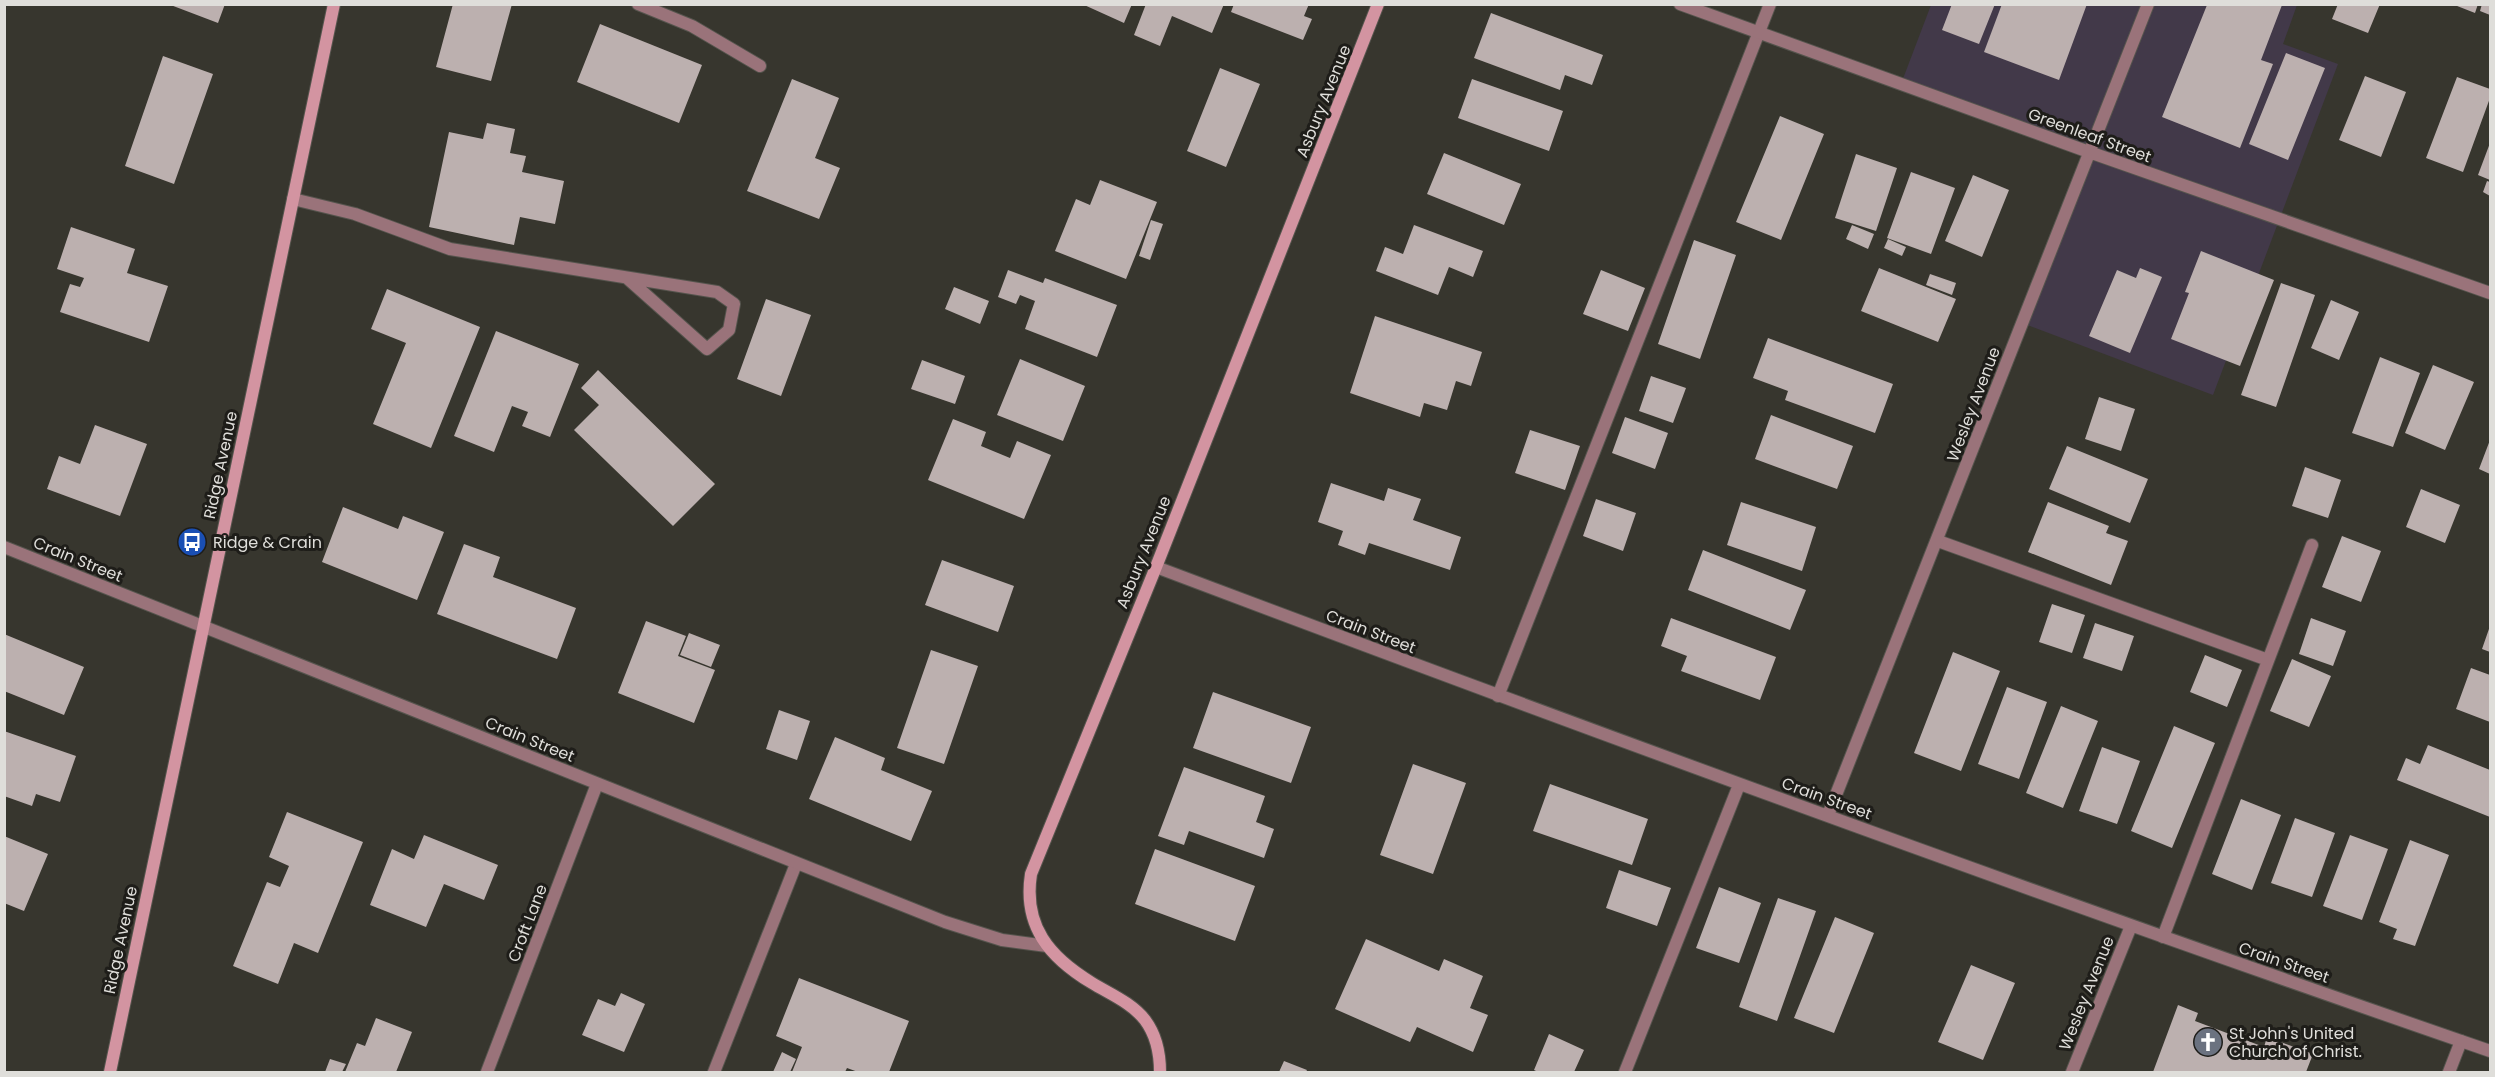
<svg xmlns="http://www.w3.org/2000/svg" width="2495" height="1077" font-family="Poppins,sans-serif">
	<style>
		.commercial { fill: #423949 }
		.building { fill: #bcb0af }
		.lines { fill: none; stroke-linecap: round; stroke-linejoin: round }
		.service-casing { stroke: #55544d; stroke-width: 14 }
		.minor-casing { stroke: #55544d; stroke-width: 14 }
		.secondary-casing { stroke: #55544d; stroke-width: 14 }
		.service { stroke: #9a737a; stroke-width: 12 }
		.minor { stroke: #9a737a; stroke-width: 12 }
		.secondary { stroke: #d394a1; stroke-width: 12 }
		.labels { text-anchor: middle; stroke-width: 6; stroke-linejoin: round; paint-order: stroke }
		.street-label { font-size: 16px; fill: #dfdeda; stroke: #1e1d19 }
		.poi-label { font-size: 16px; fill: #dfdeda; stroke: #1e1d19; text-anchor: start }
	</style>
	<rect width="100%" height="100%" fill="#37362e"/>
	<!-- commercial -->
	<path class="commercial" d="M 1931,5 L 2297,5 L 2283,44 L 2338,64 L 2213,395 L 2022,323 L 2089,152 L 1901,84 Z"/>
	<!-- building -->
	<path class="building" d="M 168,4 L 225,4 L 218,23 Z
		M 453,4 L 512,4 L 491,81 L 436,67 Z
		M 1082,4 L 1132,4 L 1124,23 Z
		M 1146,4 L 1224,4 L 1212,33 L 1172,16 L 1160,46 L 1134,35 Z
		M 1234,4 L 1309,4 L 1304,16 L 1312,19 L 1303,40 L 1231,12 Z
		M 1952,4 L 1995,4 L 1979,44 L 1942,30 Z
		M 2002,4 L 2087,4 L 2059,80 L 1984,52 Z
		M 2338,4 L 2380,4 L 2368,33 L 2332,19 Z
		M 2452,4 L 2478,4 L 2475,13 Z
		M 2482,4 L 2490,4 L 2490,15 L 2480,11 Z
		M 2207,5 L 2282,5 L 2261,60 L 2273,64 L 2240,148 L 2162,117 Z
		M 1491,13 L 1603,55 L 1592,85 L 1565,75 L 1560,90 L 1474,58 Z
		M 600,24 L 702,65 L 679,123 L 577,82 Z
		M 2286,53 L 2325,68 L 2288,160 L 2249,144 Z
		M 163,56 L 213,74 L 174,184 L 125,166 Z
		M 1220,68 L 1260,84 L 1226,167 L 1187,151 Z
		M 2365,76 L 2406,92 L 2381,157 L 2339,140 Z
		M 2457,77 L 2490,89 L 2490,98 L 2463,172 L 2426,158 Z
		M 792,79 L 839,98 L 815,158 L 840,168 L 819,219 L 747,191 Z
		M 1472,79 L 1563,111 L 1549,151 L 1458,118 Z
		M 1780,116 L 1824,134 L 1781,240 L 1736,222 Z
		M 487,123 L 515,129 L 510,153 L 526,156 L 522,172 L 564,181 L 555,224 L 520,217 L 514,245 L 429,227 L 449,132 L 483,139 Z
		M 2490,143 L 2490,180 L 2478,175 Z
		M 1444,153 L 1521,184 L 1504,225 L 1427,194 Z
		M 1856,154 L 1897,168 L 1876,231 L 1835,218 Z
		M 1911,172 L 1955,188 L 1931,254 L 1887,238 Z
		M 1973,175 L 2009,190 L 1982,257 L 1945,241 Z
		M 1100,180 L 1157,202 L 1126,279 L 1055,251 L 1076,199 L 1090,205 Z
		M 2487,181 L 2490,182 L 2490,196 L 2483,192 Z
		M 1151,220 L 1163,224 L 1150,260 L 1139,256 Z
		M 1414,225 L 1483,251 L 1473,277 L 1449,267 L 1438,295 L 1376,271 L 1385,247 L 1403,254 Z
		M 1852,225 L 1874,234 L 1868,249 L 1846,239 Z
		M 71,227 L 135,249 L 127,273 L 168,286 L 149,342 L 60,312 L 70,284 L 80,287 L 84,278 L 57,269 Z
		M 1888,239 L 1906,247 L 1902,256 L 1884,248 Z
		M 1694,240 L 1736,255 L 1700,359 L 1658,344 Z
		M 2201,251 L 2274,280 L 2240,366 L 2171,339 L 2189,293 L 2185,292 Z
		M 1879,268 L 1956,299 L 1938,342 L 1861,311 Z
		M 2140,268 L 2162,277 L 2130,353 L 2089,336 L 2117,270 L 2136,278 Z
		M 1008,270 L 1043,283 L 1045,278 L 1117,305 L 1097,357 L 1025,329 L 1035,301 L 1020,295 L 1016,304 L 998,297 Z
		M 1601,270 L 1645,288 L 1628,331 L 1583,314 Z
		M 1930,274 L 1956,283 L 1952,295 L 1926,285 Z
		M 2281,283 L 2315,295 L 2276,407 L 2241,395 Z
		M 954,287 L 989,301 L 980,324 L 945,309 Z
		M 387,289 L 480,327 L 431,448 L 373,424 L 406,343 L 371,329 Z
		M 766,299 L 811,315 L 781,396 L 737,379 Z
		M 2331,300 L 2359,312 L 2339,360 L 2311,348 Z
		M 1375,316 L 1482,352 L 1471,386 L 1456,381 L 1447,410 L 1424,403 L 1420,417 L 1350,393 Z
		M 496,331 L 579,364 L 550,437 L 522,426 L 528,412 L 512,406 L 494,452 L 454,436 Z
		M 1768,338 L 1893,384 L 1875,433 L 1785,400 L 1788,391 L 1753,378 Z
		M 2380,357 L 2420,373 L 2393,447 L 2352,433 Z
		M 1020,359 L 1085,386 L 1063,441 L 997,415 Z
		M 922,360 L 965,376 L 955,404 L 911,389 Z
		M 2433,365 L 2474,382 L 2445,450 L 2405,433 Z
		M 598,370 L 715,484 L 673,526 L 574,430 L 599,405 L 581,388 Z
		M 1651,376 L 1686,388 L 1673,423 L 1639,411 Z
		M 2099,397 L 2135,409 L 2121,451 L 2085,439 Z
		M 1771,415 L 1853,446 L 1837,489 L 1755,459 Z
		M 1625,417 L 1668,433 L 1655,469 L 1612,453 Z
		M 953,419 L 986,432 L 981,446 L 1010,458 L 1017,441 L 1051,455 L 1024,519 L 928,480 Z
		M 95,425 L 147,444 L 120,516 L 47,489 L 59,456 L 80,464 Z
		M 1530,430 L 1580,446 L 1565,490 L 1515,473 Z
		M 2490,440 L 2490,474 L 2479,469 Z
		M 2067,446 L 2148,479 L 2130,523 L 2049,489 Z
		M 2305,467 L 2341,480 L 2328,518 L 2292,506 Z
		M 1331,483 L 1384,501 L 1388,488 L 1421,499 L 1413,520 L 1461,537 L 1450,570 L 1369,543 L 1365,555 L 1338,545 L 1343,531 L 1318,522 Z
		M 2421,489 L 2460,505 L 2445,543 L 2406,527 Z
		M 1596,499 L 1636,513 L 1623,551 L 1583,536 Z
		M 1741,502 L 1816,527 L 1802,571 L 1727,545 Z
		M 2048,502 L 2109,526 L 2106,533 L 2128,541 L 2111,585 L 2028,552 Z
		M 343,507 L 398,529 L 403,516 L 444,532 L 417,600 L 322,562 Z
		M 2342,536 L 2381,551 L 2361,602 L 2322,587 Z
		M 464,544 L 500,557 L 493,577 L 576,608 L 557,659 L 437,614 Z
		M 1703,550 L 1806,590 L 1790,630 L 1688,590 Z
		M 942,560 L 1014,586 L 998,632 L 925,605 Z
		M 2052,604 L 2085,615 L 2072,653 L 2039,642 Z
		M 1671,618 L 1776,657 L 1760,700 L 1681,671 L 1687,656 L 1661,646 Z
		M 2311,618 L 2346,631 L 2333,666 L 2299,654 Z
		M 646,621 L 686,636 L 678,656 L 715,670 L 694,723 L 618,693 Z
		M 2095,623 L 2134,636 L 2122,671 L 2083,658 Z
		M 2490,626 L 2490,652 L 2482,649 Z
		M 689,633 L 720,645 L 711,667 L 680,655 Z
		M 4,634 L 84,667 L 64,715 L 4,691 Z
		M 931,650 L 978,666 L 944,764 L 897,748 Z
		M 1953,652 L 2000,671 L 1961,771 L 1914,753 Z
		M 2205,655 L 2242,670 L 2227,707 L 2190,692 Z
		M 2292,659 L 2331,676 L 2309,727 L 2270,711 Z
		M 2471,668 L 2490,675 L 2490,722 L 2456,709 Z
		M 2007,687 L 2047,702 L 2019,779 L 1978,764 Z
		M 1213,692 L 1311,727 L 1291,783 L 1193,748 Z
		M 2061,706 L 2098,721 L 2063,808 L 2026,793 Z
		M 779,710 L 810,721 L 797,760 L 766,749 Z
		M 2174,726 L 2215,743 L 2172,848 L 2131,831 Z
		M 4,731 L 76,756 L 60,802 L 36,794 L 32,806 L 4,796 Z
		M 835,737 L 885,758 L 881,770 L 932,791 L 911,841 L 809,799 Z
		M 2428,745 L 2490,770 L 2490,817 L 2397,780 L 2406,758 L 2420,764 Z
		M 2102,747 L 2140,761 L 2117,824 L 2079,811 Z
		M 1413,764 L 1466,783 L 1433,874 L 1380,855 Z
		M 1184,767 L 1265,796 L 1256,822 L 1274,829 L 1264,858 L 1189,831 L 1184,845 L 1158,836 Z
		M 1550,784 L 1648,819 L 1632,865 L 1533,831 Z
		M 2241,799 L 2281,815 L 2252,890 L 2212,874 Z
		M 287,812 L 363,842 L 318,953 L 294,943 L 278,984 L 233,966 L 267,882 L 280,887 L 289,866 L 269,857 Z
		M 2295,818 L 2335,833 L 2312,897 L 2271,883 Z
		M 424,835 L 498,865 L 484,900 L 444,884 L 426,927 L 370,905 L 392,849 L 414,859 Z
		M 2350,835 L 2388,849 L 2362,920 L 2323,906 Z
		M 4,836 L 48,854 L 24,911 L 4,903 Z
		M 2410,840 L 2449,855 L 2415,946 L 2393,939 L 2397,929 L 2379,922 Z
		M 1155,849 L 1255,886 L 1235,941 L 1135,904 Z
		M 1619,870 L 1671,888 L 1657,926 L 1606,908 Z
		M 1719,887 L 1761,903 L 1739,963 L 1696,948 Z
		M 1778,898 L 1816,911 L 1777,1021 L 1739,1007 Z
		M 1835,917 L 1874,933 L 1834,1033 L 1794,1018 Z
		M 1366,939 L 1439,971 L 1444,959 L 1483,976 L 1470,1008 L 1488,1015 L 1473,1052 L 1417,1027 L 1410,1042 L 1335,1009 Z
		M 1971,965 L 2015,983 L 1983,1060 L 1938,1042 Z
		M 799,978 L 909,1021 L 889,1072 L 858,1072 L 847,1068 L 845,1072 L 792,1072 L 802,1047 L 776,1036 Z
		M 621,993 L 645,1004 L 624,1052 L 582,1035 L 598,999 L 615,1006 Z
		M 2178,1005 L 2198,1013 L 2195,1021 L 2264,1047 L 2267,1037 L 2313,1054 L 2306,1072 L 2153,1072 Z
		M 376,1018 L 412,1032 L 396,1072 L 345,1072 L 357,1043 L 365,1046 Z
		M 1549,1034 L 1584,1050 L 1574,1072 L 1538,1072 L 1534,1070 Z
		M 782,1052 L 796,1059 L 790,1072 L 773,1072 Z
		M 330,1059 L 346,1064 L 342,1072 L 325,1072 Z
		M 1284,1061 L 1307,1070 L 1306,1072 L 1279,1072 Z"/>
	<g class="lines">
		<!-- service casing -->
		<g class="service-casing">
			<path id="service" d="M 638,4 L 692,26 L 760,66
				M 293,199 L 355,214 L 450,249 L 717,292 L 734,304 L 729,330 L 707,349 L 627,278
				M 1938,541 L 2268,660
				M 1498,696 L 1770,4
				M 2163,937 L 2312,545
				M 714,1072 L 796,864
				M 1625,1072 L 1739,785
				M 2449,1072 L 2461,1041"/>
		</g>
		<!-- minor casing -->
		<g class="minor-casing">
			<path id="minor" d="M 1680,4 L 2089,152 L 2490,293
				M 4,547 L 945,922 L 1002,940 L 1047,946
				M 1156,567 C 1599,734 2043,897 2490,1051
				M 1828,815 L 2148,4
				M 487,1072 L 597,784
				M 2072,1072 L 2131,926"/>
		</g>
		<!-- secondary casing -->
		<g class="secondary-casing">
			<path id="secondary" d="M 110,1072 L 334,4
				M 1160,1072 C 1160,1053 1157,1036 1145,1020 C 1132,1003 1110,994 1092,983 C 1049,957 1023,926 1031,874 L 1156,567 L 1378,4"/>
		</g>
		<!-- service -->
		<use href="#service" class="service"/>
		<!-- minor -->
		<use href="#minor" class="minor"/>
		<!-- secondary -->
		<use href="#secondary" class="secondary"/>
	</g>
	<!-- icons -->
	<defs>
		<g id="bus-disc" transform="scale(1.5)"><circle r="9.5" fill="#1a4fb4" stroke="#1e1d19"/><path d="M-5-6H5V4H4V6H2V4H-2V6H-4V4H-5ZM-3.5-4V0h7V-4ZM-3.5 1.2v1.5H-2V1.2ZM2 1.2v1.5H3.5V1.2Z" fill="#fff"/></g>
		<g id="church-disc" transform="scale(1.5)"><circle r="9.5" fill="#6b7280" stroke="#1e1d19"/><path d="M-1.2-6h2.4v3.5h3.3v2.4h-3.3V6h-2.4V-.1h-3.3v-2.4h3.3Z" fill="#fff"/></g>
	</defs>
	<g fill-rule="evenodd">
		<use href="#bus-disc" x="192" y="542"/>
		<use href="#church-disc" x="2208" y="1042"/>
	</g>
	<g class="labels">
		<!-- street labels -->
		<g class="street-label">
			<text transform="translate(1323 101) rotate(-68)" y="6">Asbury Avenue</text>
			<text transform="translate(2090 135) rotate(20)" y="6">Greenleaf Street</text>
			<text transform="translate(1973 404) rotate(-69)" y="6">Wesley Avenue</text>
			<text transform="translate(220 465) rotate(-78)" y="6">Ridge Avenue</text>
			<text transform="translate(1143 552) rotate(-68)" y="6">Asbury Avenue</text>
			<text transform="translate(78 559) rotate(22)" y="6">Crain Street</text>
			<text transform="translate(1371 631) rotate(21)" y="6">Crain Street</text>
			<text transform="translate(530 739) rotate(22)" y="6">Crain Street</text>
			<text transform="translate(1827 798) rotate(20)" y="6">Crain Street</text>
			<text transform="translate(527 923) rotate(-69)" y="6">Croft Lane</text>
			<text transform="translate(120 940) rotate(-78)" y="6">Ridge Avenue</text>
			<text transform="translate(2284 962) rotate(19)" y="6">Crain Street</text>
			<text transform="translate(2086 993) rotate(-68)" y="6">Wesley Avenue</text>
		</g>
		<!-- poi labels -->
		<g class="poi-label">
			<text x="213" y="548">Ridge &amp; Crain</text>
			<text x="2229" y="1039">St John's United<tspan x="2229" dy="18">Church of Christ.</tspan></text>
		</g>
	</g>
	<!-- border -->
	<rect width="2495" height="1077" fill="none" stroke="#dfdeda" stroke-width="12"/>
</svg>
